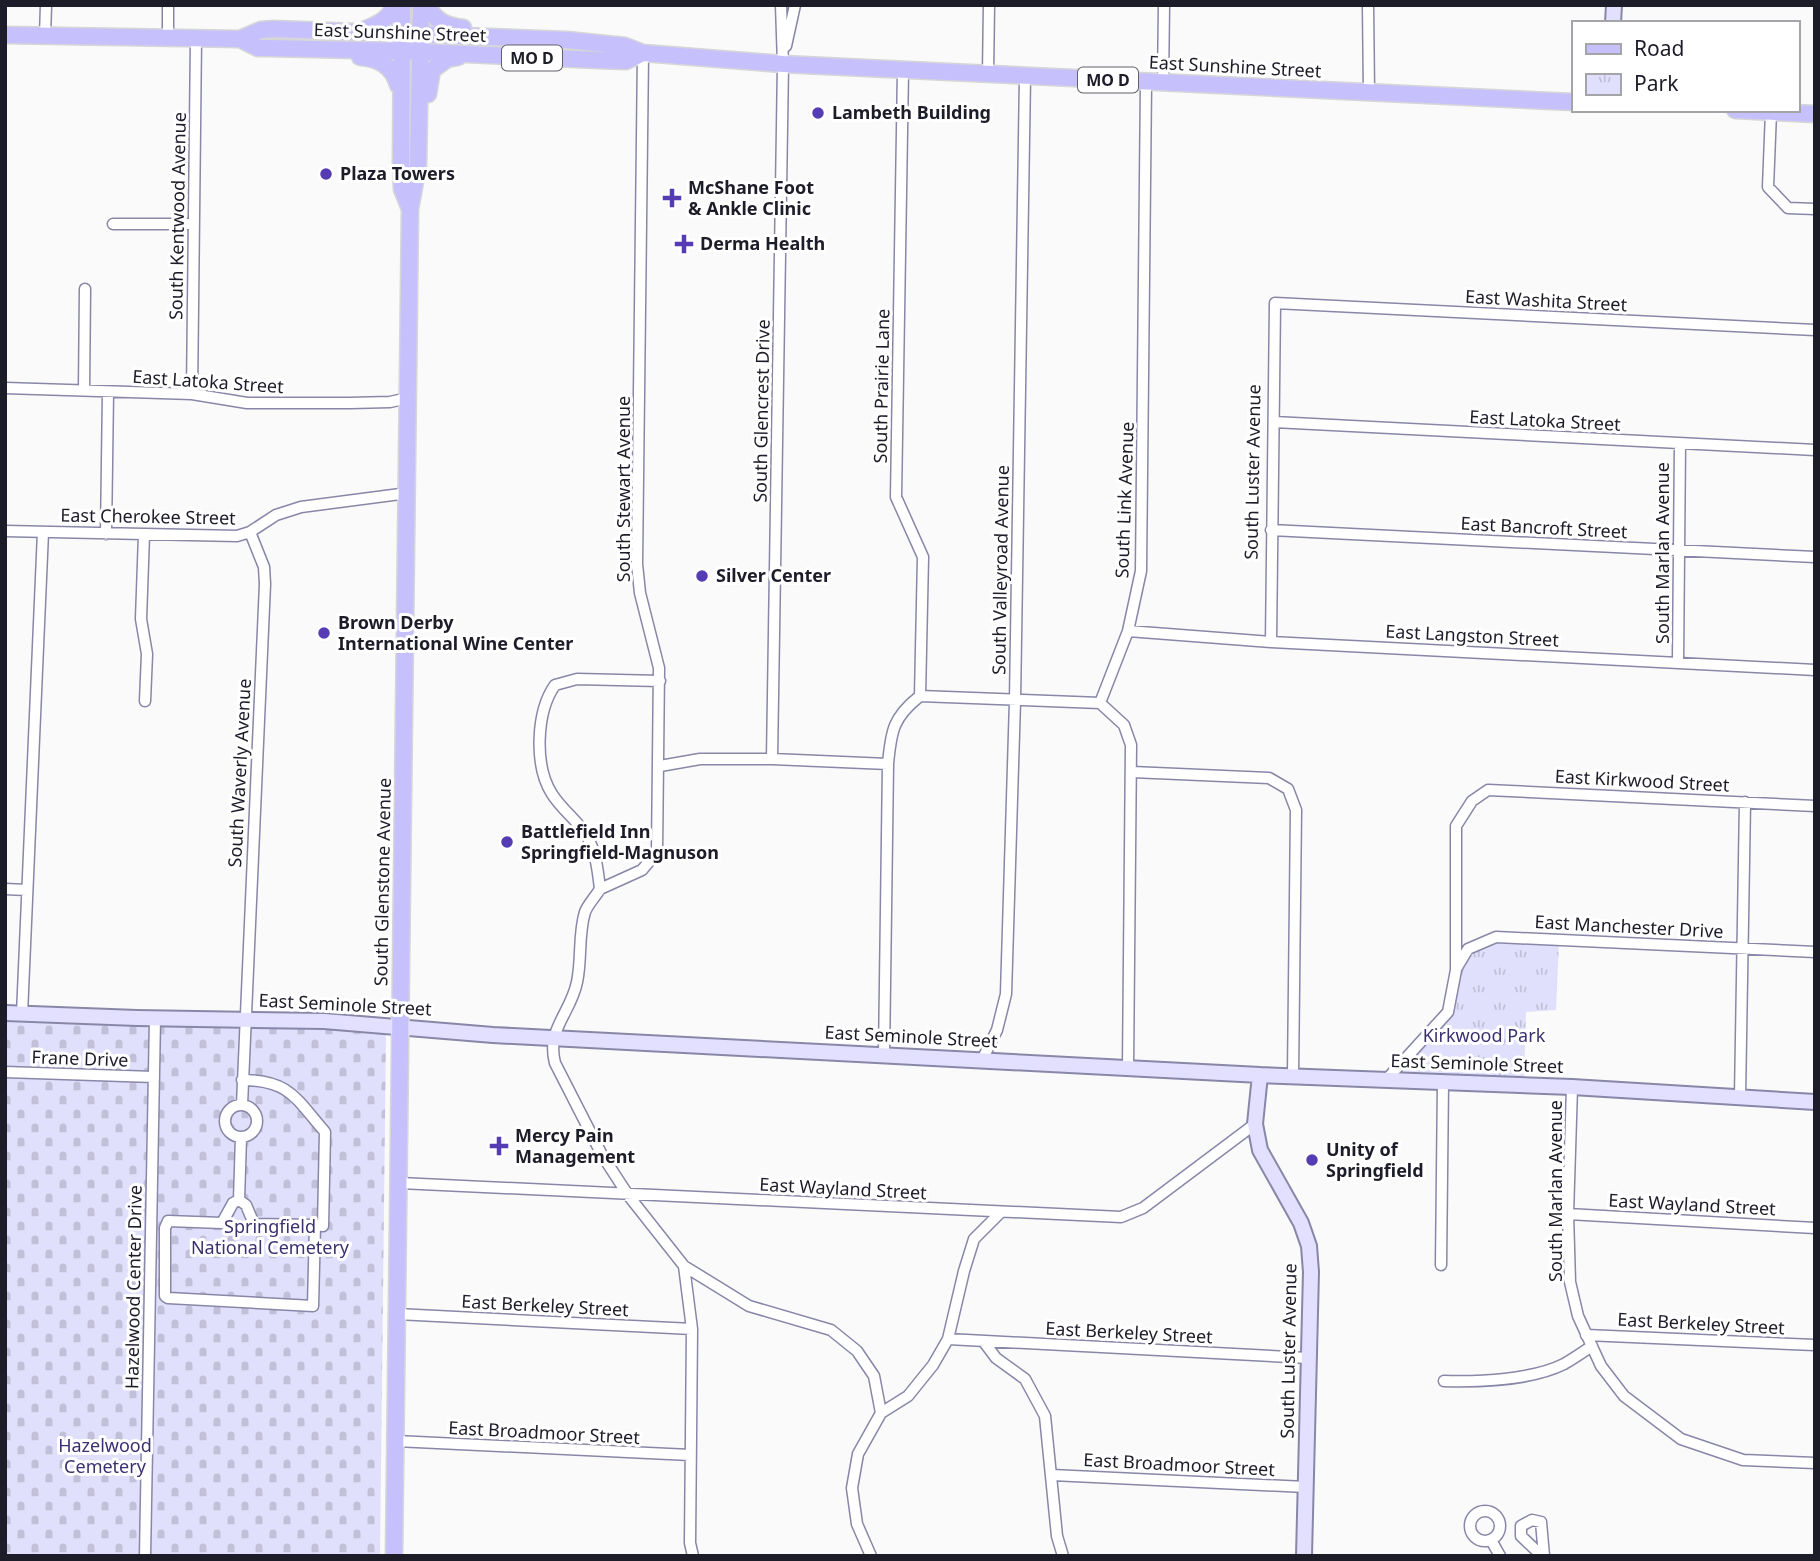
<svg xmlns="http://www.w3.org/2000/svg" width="1820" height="1561" font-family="'Noto Sans',sans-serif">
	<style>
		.cemetery { fill: url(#cemetery-stones) }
		.park { fill: url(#park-tufts) }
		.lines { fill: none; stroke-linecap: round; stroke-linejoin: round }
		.street-casing { stroke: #8887a8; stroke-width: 13 }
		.secondary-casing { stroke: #8887a8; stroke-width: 18 }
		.primary-casing { stroke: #d6d6d8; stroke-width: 19 }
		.street { stroke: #fff; stroke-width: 10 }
		.secondary { stroke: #e2e0fe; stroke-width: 14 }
		.primary { stroke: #c6c0fd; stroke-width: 16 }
		.poi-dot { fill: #553cb4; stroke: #fff; stroke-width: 2.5 }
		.labels { text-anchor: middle; stroke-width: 6; stroke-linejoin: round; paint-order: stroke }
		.shield { fill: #fff; stroke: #616069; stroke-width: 2 }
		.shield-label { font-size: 16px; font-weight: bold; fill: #1d1c29 }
		.street-label { font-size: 18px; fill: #1d1c29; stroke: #fff }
		.poi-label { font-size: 18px; font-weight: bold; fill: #1d1c29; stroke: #fff; text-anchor: start }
		.park-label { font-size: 18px; fill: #3a3071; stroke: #fff }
	</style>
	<defs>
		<pattern id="cemetery-stones" width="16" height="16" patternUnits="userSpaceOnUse" patternTransform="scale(1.75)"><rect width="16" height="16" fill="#e1e0fc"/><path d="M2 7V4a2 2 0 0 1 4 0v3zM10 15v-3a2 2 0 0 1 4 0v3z" fill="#c1c0d8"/></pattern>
		<pattern id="park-tufts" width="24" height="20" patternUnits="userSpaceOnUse" patternTransform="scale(1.75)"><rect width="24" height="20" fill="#e1e0fc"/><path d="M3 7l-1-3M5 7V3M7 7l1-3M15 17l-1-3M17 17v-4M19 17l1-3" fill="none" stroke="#c1c0d8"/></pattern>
	</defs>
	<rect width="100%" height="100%" fill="#fafafa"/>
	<!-- cemetery -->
	<path class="cemetery" d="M 5,1022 L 256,1025 L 383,1031 L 386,1033 L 380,1556 L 5,1556 Z"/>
	<!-- park -->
	<path class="park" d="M 1512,941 L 1559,943 L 1556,1010 L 1526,1012 L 1524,1080 L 1403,1074 L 1403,1069 L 1455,1000 L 1462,971 L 1470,957 L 1477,950 L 1492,943 Z"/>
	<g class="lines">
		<!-- street casing -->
		<g class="street-casing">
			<path id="street" d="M 1368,5 L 1369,93
				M 45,36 L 46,5
				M 168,38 L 168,5
				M 786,46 L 795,5
				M 903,70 L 896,497 L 923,557 L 920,696
				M 988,74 L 989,5
				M 1163,83 L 1164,5
				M 1771,112 L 1768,187 L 1788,208 L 1815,209
				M 113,224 L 194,224
				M 5,388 L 192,394 L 247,403 L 350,403 L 390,402 L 408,398
				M 84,390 L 85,289
				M 192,394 L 196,38
				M 1274,422 L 1815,450
				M 1271,530 L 1815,557
				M 5,531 L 237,536 L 250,532 L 276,515 L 301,507 L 408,493
				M 106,534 L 108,392
				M 144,535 L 141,619 L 147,654 L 145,701
				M 1128,631 L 1271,642 L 1815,670
				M 1271,642 L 1275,303 L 1815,330
				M 1678,662 L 1680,444
				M 660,681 L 577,679 L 555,685 C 536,712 534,766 552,794 C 562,810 578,821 587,836 C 596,852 598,872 600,889 C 596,896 588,904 585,912 C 578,934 582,959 577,982 C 571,1013 546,1029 555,1063 L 602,1155 L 628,1195 L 684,1266 L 749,1306 L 831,1330 L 857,1351 L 874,1376 L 881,1413 L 858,1454 L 852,1488 L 857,1524 L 871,1556
				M 920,696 L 1100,703
				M 1100,703 L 1128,631 L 1141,571 L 1146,82
				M 1100,703 L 1124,725 L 1131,745 L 1128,1068
				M 772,759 L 783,64 L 781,5
				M 660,766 L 700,759 L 772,759 L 888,764
				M 1132,772 L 1269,778 L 1288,789 L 1296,810 L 1293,1075
				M 5,889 L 27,890
				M 600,889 L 642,870 L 657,852 L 659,668 L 640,593 L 637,564 L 643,53
				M 1456,969 L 1468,949 L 1496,937 L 1815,952
				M 22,1014 L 43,532
				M 884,1056 L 888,764 C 891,731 893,717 920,696
				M 982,1060 L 997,1030 L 1006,994 L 1015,701 L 1025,76
				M 5,1072 L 154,1077
				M 1386,1080 L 1448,1012 L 1456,970 L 1456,826 L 1472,801 L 1488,790 L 1815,806
				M 1572,1087 L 1568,1214 L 1570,1282 L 1578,1316 L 1601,1366 L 1624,1396 L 1681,1439 L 1743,1460 L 1815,1463
				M 1740,1097 L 1745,802
				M 242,1105 L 265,584 L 264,567 L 250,532
				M225 1121a16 16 0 1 1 32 0a16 16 0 1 1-32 0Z
				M 400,1183 L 1121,1217 L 1143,1208 L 1255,1124
				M 239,1200 L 233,1203 L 222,1223 L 168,1221 L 165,1228 L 165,1296 L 168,1298 L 313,1306 L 315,1225 L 323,1226 L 325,1132 C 296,1099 290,1080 242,1080
				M 239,1200 L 246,1205 L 254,1224 L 315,1225
				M 239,1200 L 241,1137
				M 1568,1214 L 1815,1228
				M 1441,1265 L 1443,1082
				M 684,1266 L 692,1329 L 690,1543 L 693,1556
				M 397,1314 L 692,1329
				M 1586,1335 L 1815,1345
				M 948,1339 L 1308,1358
				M 984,1342 L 996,1358 L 1025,1379 L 1045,1416 L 1057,1536 L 1063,1556
				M 1444,1381 C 1479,1382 1532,1380 1564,1364 C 1573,1359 1583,1352 1592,1346
				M 881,1413 L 908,1396 L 933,1365 L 948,1339 L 964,1271 L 974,1239 L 1000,1213
				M 396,1441 L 690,1455
				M 1052,1475 L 1305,1487
				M1470 1526a15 15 0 1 1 30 0a15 15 0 1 1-30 0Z
				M 1491,1540 L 1500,1556
				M 145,1556 L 155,1018
				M 1542,1556 L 1521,1536 L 1521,1526 L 1532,1520 L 1541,1522 L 1544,1556"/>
		</g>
		<!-- secondary casing -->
		<g class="secondary-casing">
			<path id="secondary" d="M 1613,23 L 1614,5
				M 5,1013 L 137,1018 L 324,1021 L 493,1035 L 1260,1075 L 1572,1087 L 1815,1102
				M 1260,1075 L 1255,1124 L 1260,1150 L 1301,1223 L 1309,1246 L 1311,1272 L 1304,1556"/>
		</g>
		<!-- primary casing -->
		<g class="primary-casing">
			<path id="primary" d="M 402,5 L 401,164 L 402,189 L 410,209
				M 427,5 C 435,21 446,26 463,28
				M 366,29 C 379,24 389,19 395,5
				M 5,35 L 240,39 L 261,30 L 274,29 L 567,40 L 625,46 L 643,53 L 783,64 L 1573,102
				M 240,39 L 258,48 L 268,48 L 401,51 L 597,60 L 626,61 L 643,53
				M 360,57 C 379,58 393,66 398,85
				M 428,94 L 432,70 L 447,59 L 458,57
				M 1735,110 L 1815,114
				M 394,1556 L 410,209 L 418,165 L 421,5"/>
		</g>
		<!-- street -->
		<use href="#street" class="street"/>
		<!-- secondary -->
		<use href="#secondary" class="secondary"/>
		<!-- primary -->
		<use href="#primary" class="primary"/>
	</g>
	<!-- markers -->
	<g class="poi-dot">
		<circle cx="818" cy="113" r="7"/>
		<circle cx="326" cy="174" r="7"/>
		<path d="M668.5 187.5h7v7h7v7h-7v7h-7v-7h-7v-7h7z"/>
		<path d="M680.5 233.5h7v7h7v7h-7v7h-7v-7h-7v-7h7z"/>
		<circle cx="702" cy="576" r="7"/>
		<circle cx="324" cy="633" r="7"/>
		<circle cx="507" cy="842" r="7"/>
		<path d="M495.5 1135.5h7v7h7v7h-7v7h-7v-7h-7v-7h7z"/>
		<circle cx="1312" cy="1160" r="7"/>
	</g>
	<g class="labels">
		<!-- shield labels -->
		<g class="shield">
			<rect x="502" y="45.5" width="60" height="25" rx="5"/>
			<rect x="1078" y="67.5" width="60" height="25" rx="5"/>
		</g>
		<g class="shield-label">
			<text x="532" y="64">MO D</text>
			<text x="1108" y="86">MO D</text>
		</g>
		<!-- street labels -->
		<g class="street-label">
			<text transform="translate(400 33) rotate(2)" y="6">East Sunshine Street</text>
			<text transform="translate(1235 67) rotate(3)" y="6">East Sunshine Street</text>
			<text transform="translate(178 216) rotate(-89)" y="6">South Kentwood Avenue</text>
			<text transform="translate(1546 301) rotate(3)" y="6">East Washita Street</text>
			<text transform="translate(208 382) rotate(4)" y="6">East Latoka Street</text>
			<text transform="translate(882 386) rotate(-89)" y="6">South Prairie Lane</text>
			<text transform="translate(762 411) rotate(-89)" y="6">South Glencrest Drive</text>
			<text transform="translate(1545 421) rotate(3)" y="6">East Latoka Street</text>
			<text transform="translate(1253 472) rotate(-89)" y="6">South Luster Avenue</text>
			<text transform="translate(624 489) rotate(-90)" y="6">South Stewart Avenue</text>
			<text transform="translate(1125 500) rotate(-88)" y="6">South Link Avenue</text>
			<text transform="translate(148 517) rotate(1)" y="6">East Cherokee Street</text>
			<text transform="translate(1544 528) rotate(3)" y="6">East Bancroft Street</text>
			<text transform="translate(1663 553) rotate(-90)" y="6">South Marlan Avenue</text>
			<text transform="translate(1001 570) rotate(-89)" y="6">South Valleyroad Avenue</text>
			<text transform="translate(1472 636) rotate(3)" y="6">East Langston Street</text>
			<text transform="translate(240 773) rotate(-87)" y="6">South Waverly Avenue</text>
			<text transform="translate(1642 781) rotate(3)" y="6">East Kirkwood Street</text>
			<text transform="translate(383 882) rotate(-89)" y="6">South Glenstone Avenue</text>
			<text transform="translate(1629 927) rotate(3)" y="6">East Manchester Drive</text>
			<text transform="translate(345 1005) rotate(3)" y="6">East Seminole Street</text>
			<text transform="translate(911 1037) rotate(3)" y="6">East Seminole Street</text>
			<text transform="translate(80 1059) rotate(2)" y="6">Frane Drive</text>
			<text transform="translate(1477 1064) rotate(2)" y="6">East Seminole Street</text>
			<text transform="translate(843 1189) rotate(3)" y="6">East Wayland Street</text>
			<text transform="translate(1556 1191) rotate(-90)" y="6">South Marlan Avenue</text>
			<text transform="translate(1692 1205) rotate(3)" y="6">East Wayland Street</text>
			<text transform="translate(134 1287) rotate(-89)" y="6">Hazelwood Center Drive</text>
			<text transform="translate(545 1306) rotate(3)" y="6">East Berkeley Street</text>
			<text transform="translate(1701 1324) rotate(3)" y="6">East Berkeley Street</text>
			<text transform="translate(1129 1333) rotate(3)" y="6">East Berkeley Street</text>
			<text transform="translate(1289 1351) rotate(-89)" y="6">South Luster Avenue</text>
			<text transform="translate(544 1433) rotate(3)" y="6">East Broadmoor Street</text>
			<text transform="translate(1179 1465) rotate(3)" y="6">East Broadmoor Street</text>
		</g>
		<!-- poi labels -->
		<g class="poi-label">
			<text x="832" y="119">Lambeth Building</text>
			<text x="340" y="180">Plaza Towers</text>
			<text x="688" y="194">McShane Foot<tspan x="688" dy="21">&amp; Ankle Clinic</tspan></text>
			<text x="700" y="250">Derma Health</text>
			<text x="716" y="582">Silver Center</text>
			<text x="338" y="629">Brown Derby<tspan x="338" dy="21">International Wine Center</tspan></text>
			<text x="521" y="838">Battlefield Inn<tspan x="521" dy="21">Springfield-Magnuson</tspan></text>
			<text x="515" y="1142">Mercy Pain<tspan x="515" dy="21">Management</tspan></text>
			<text x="1326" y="1156">Unity of<tspan x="1326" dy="21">Springfield</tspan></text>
		</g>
		<!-- park labels -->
		<g class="park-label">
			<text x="1484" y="1042">Kirkwood Park</text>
			<text x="270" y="1233">Springfield<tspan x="270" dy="21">National Cemetery</tspan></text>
			<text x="105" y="1452">Hazelwood<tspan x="105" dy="21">Cemetery</tspan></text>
		</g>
	</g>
	<!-- border -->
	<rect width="1820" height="1561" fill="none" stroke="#1d1c29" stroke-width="14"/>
	<!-- legend -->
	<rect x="1572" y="21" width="228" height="91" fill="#ffffff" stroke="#a5a4a9" stroke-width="2"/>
	<rect x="1586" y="44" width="35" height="10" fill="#c6c0fd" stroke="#a5a4a9" stroke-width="2"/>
	<text x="1634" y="56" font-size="21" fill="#1d1c29">Road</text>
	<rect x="1586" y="74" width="35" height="21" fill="url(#park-tufts)" stroke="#a5a4a9" stroke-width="2"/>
	<text x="1634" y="91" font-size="21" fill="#1d1c29">Park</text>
</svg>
